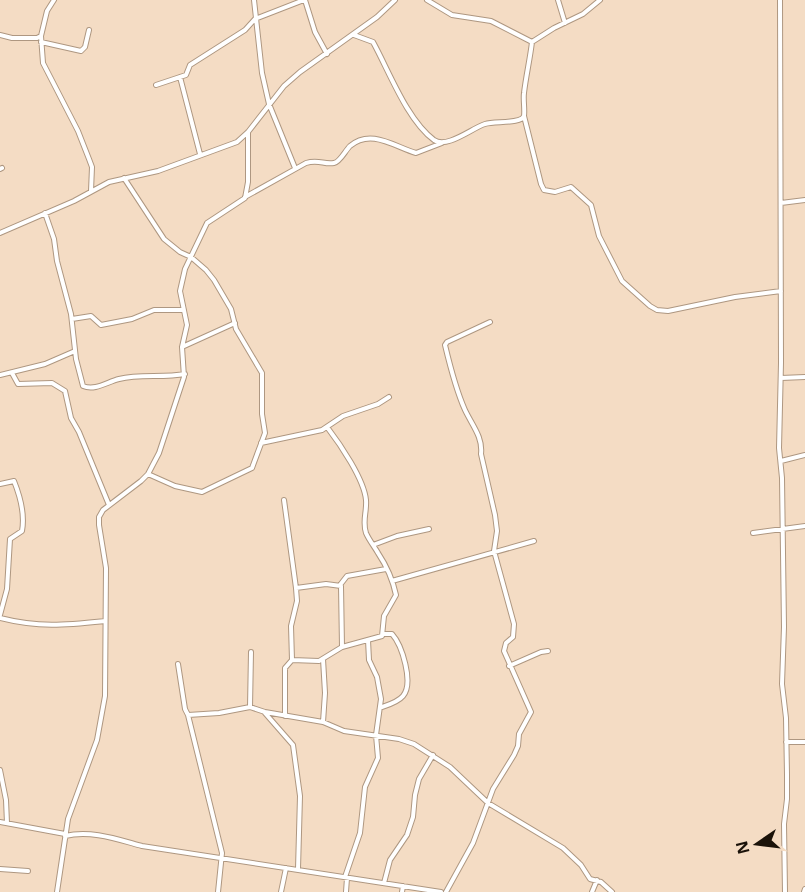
<svg xmlns="http://www.w3.org/2000/svg" width="805" height="892" font-family="'Open Sans',sans-serif">
	<style>
		.lines { fill: none; stroke-linecap: round; stroke-linejoin: round }
		.street-casing { stroke: #ae9781; stroke-width: 6 }
		.street { stroke: #fff; stroke-width: 4 }
	</style>
	<rect width="100%" height="100%" fill="#f4dcc4"/>
	<g class="lines">
		<!-- street casing -->
		<g class="street-casing">
			<path id="street" d="M 254,0 L 262,73 L 269,104 L 295,168
				M 305,0 L 315,32 L 327,54
				M 427,0 L 452,15 L 491,21 L 532,42 L 554,28 L 583,14 L 600,0
				M 558,0 L 565,23
				M 780,0 L 781,363 L 779,448 L 782,478 L 784,627 L 782,684 L 786,718 L 787,774 L 787,799 L 784,824 L 785,892
				M 0,35 L 12,38 L 37,38 L 41,36 L 47,11 L 54,0
				M 354,35 L 373,42 C 389,71 407,120 434,140 C 447,149 472,128 485,124 C 495,121 521,124 524,116 C 525,109 523,100 524,93 C 526,76 530,59 532,42
				M 41,36 L 43,63 L 78,131 L 89,159 L 92,167 L 91,191
				M 41,42 L 81,51 L 85,47 L 89,30
				M 180,77 L 200,154
				M 156,85 L 186,75 L 190,65 L 245,30 L 255,19 L 304,0
				M 524,116 L 541,184 L 544,190 L 555,192 L 571,187 L 591,205 L 599,236 L 622,281 L 650,306 L 657,310 L 668,311 L 735,297 L 781,291
				M 0,169 L 2,168
				M 124,178 L 164,239 L 180,252 L 191,257 L 206,270 L 214,280 L 231,309 L 236,329 L 262,373 L 262,414 L 265,433 L 252,468 L 202,492 L 175,486 L 148,474
				M 245,197 L 306,163 C 319,159 324,165 334,163 C 340,162 345,151 350,146 C 371,128 395,147 416,153 L 442,143
				M 781,203 L 805,200
				M 45,213 L 54,239 L 57,261 L 71,314 L 76,359 L 83,386 C 95,391 107,382 119,379 C 140,374 163,378 185,374
				M 0,233 L 74,201 L 109,182 L 158,171 L 237,142 L 248,132 L 284,86 L 300,72 L 377,17 L 395,0
				M 72,319 L 91,316 L 101,325 L 132,319 L 154,310 L 184,310
				M 182,347 L 235,323
				M 12,373 L 18,384 L 52,383 L 65,391 L 71,418 L 79,432 L 109,505
				M 0,375 L 45,364 L 75,351
				M 781,378 L 805,377
				M 261,443 L 322,430 L 343,416 L 378,404 L 389,397
				M 781,461 L 805,455
				M 0,484 L 14,481 C 20,496 25,515 22,531 L 10,539 L 7,589 L 0,615
				M 284,500 L 296,588 L 297,601 L 291,626 L 292,660 L 285,668 L 285,716
				M 753,533 L 805,526
				M 373,545 L 397,536 L 429,529
				M 392,581 L 534,541
				M 340,585 L 347,576 L 386,569
				M 296,588 L 326,584 L 341,586 L 342,647
				M 0,618 C 39,628 66,625 105,621
				M 292,660 L 319,661 L 342,647 L 382,636 L 384,616 L 396,595 C 393,581 386,565 378,553 C 374,546 369,540 366,533 C 362,521 367,512 366,500 C 364,479 340,444 327,427
				M 178,664 L 185,709 L 188,715 L 219,713 L 250,707 L 265,712 L 323,722 L 344,731 L 399,739 L 414,744 L 450,767 L 488,803 L 563,848 L 581,865 L 590,879 L 601,882 L 612,892
				M 509,666 L 541,652 L 548,651
				M 250,707 L 251,652
				M 382,707 C 388,705 398,702 403,696 C 414,683 402,645 392,634 L 383,634
				M 265,713 L 293,745 L 300,796 L 298,869
				M 188,715 L 222,853 L 218,892
				M 323,722 L 325,693 L 323,659
				M 786,742 L 805,742
				M 0,770 L 6,800 L 7,823
				M 0,822 L 65,834
				M 65,836 C 91,830 116,839 142,846 L 441,892
				M 0,869 L 28,871
				M 345,877 L 360,833 L 365,787 L 378,758 L 376,735 L 381,699 L 377,677 L 369,660 L 368,640
				M 384,883 L 390,860 L 407,835 L 413,817 L 415,795 L 419,779 L 433,755
				M 57,892 L 68,819 L 97,740 L 105,696 L 106,568 L 99,525 L 99,517 L 103,510 L 141,481 L 148,474 L 159,453 L 184,377 L 182,347 L 187,325 L 180,291 L 185,269 L 207,223 L 245,198 L 248,182 L 248,132
				M 281,892 L 286,868
				M 346,892 L 347,878
				M 402,892 L 403,886
				M 446,892 L 473,843 L 493,789 L 514,755 L 518,746 L 519,734 L 531,712 L 504,651 L 506,643 L 513,637 L 514,624 L 494,551 L 497,531 L 495,515 L 481,454 C 483,437 472,425 465,410 C 456,390 450,366 445,345 L 447,342 L 490,322
				M 592,892 L 597,880
				M 804,892 L 805,889"/>
		</g>
		<!-- street -->
		<use href="#street" class="street"/>
	</g>
	<!-- north arrow -->
	<g transform="translate(757 844) rotate(256)" stroke="#f4dcc4" stroke-width="4.5" paint-order="stroke">
	<path d="M0-4.5L10 22L0 15L-10 22Z" fill="#1a1209"/>
	<text y="-9" font-size="16" font-weight="bold" text-anchor="middle" fill="#1a1209">N</text>
	</g>
</svg>
